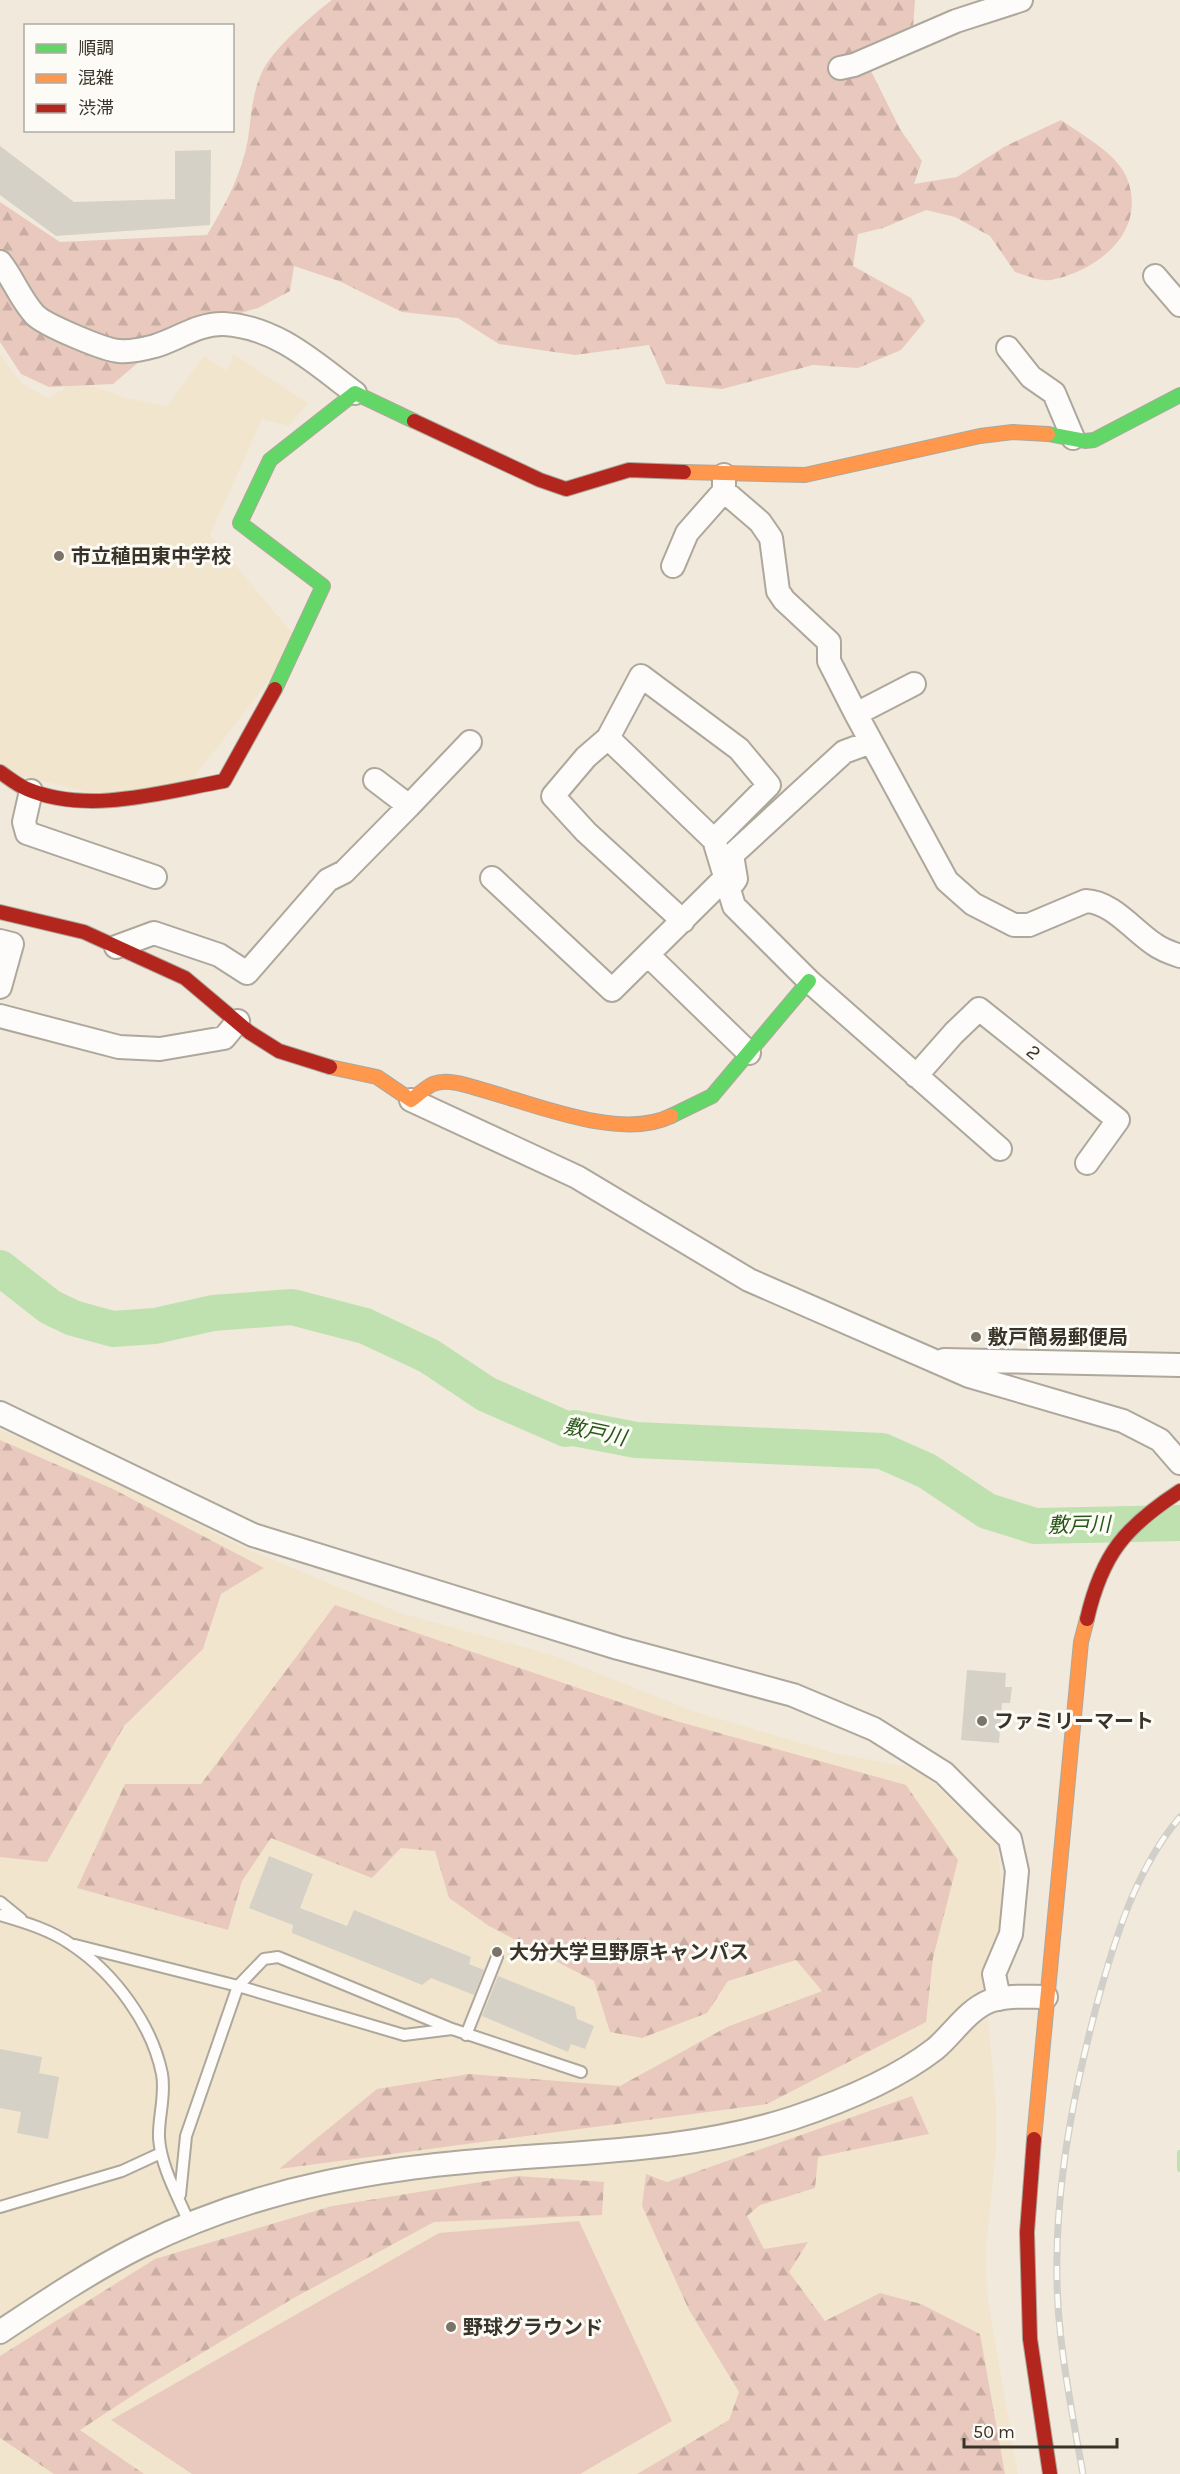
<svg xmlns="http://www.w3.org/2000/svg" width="1180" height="2474" font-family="Karla,'Noto Sans JP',sans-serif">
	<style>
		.built { fill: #f2e5cd }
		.forest { fill: url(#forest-firs) }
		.pitch { fill: #e9c9be }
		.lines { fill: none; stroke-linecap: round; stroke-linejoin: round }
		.stream { stroke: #bfe1b0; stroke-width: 6 }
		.river { stroke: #bfe1b0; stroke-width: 36 }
		.building { fill: #d5d1c6 }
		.lane-casing { stroke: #ada79c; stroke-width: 14 }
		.street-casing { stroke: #ada79c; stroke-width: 26 }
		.fast-casing { stroke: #ada79c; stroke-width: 16 }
		.slow-casing { stroke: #ada79c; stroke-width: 16 }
		.jam-casing { stroke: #ada79c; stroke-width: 16 }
		.lane { stroke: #fdfcfa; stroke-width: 10 }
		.street { stroke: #fdfcfa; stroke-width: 22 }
		.fast { stroke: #63d668; stroke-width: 14 }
		.slow { stroke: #ff974d; stroke-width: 14 }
		.jam { stroke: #b3261e; stroke-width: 14 }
		.rail-casing { stroke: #d1cfca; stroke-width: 7 }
		.rail { stroke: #fdfbf6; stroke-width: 4.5; stroke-dasharray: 14; stroke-linecap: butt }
		.poi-dot { fill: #797368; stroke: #fdfbf6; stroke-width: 2 }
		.labels { text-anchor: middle; stroke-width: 6; stroke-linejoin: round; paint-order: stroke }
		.poi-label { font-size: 20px; font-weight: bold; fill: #39342a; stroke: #fdfbf6; text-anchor: start }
		.street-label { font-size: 20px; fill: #39342a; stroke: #fdfbf6 }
		.water-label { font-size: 21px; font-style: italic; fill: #285819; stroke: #fdfbf6 }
	</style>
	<defs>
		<pattern id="forest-firs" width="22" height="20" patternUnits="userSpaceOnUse" patternTransform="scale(1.5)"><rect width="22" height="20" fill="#e9c9be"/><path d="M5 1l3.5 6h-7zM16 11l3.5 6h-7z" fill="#c9ada3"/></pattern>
	</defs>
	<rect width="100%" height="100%" fill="#f1e9db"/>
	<!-- built -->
	<path class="built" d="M 0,354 L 21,383 L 49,399 L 76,380 L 126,398 L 167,406 L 204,356 L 227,372 L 233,354 L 308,403 L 289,426 L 262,419 L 210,535 L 299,641 L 186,788 L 122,800 L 0,771 Z
		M 0,1430 L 47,1448 L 240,1546 L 400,1613 L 553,1655 L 693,1711 L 837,1754 L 917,1768 L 997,1843 L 1005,1917 L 985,1987 L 996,2105 L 996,2151 L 986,2247 L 987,2295 L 1018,2474 L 0,2474 Z"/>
	<!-- forest -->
	<path class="forest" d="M 332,0 L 915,0 L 913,28 L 869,67 L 900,129 L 922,161 L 914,184 L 957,177 L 1004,147 L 1061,120 C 1083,136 1119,154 1128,181 C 1146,233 1097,271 1051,280 C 1041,282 1025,275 1015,272 L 990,236 L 955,217 L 926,210 L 883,228 L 858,234 L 853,266 L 911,298 L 925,321 L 901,350 L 858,368 L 813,365 L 722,389 L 666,384 L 649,345 L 575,355 L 499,344 L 458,318 L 402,312 L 339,281 L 294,266 L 290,291 L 258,308 L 173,333 L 113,384 L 49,387 L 21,374 L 0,342 L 0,202 L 60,242 L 207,235 C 225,205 242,174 248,139 C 252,113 251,97 262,72 C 272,50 312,15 332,0 Z
		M 0,1440 L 113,1489 L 264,1568 L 221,1594 L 203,1649 L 124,1726 L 47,1862 L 0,1857 Z
		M 335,1605 L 669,1719 L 906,1785 L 958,1860 L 933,1958 L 926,2022 L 767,2104 L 279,2169 L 377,2089 L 469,2074 L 620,2086 L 727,2027 L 822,1991 L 796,1960 L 728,1981 L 707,2013 L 642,2038 L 610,2032 L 594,1981 L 489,1926 L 449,1898 L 435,1851 L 401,1848 L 372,1878 L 271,1838 L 242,1881 L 228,1930 L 77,1888 L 125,1784 L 201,1784 Z
		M 912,2096 L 929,2134 L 818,2157 L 815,2188 L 760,2205 L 747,2216 L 764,2249 L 808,2242 L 789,2272 L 825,2321 L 880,2293 L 921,2304 L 980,2334 L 1005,2474 L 637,2474 L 729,2420 L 739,2392 L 689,2310 L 642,2206 L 646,2174 L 667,2182 Z
		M 518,2176 L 604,2182 L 602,2215 L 434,2222 L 292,2299 L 147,2386 L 80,2430 L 144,2474 L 54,2474 L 0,2438 L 0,2356 L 155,2259 L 332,2206 Z"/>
	<!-- pitch -->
	<path class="pitch" d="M 579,2221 L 672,2421 L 580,2474 L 192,2474 L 111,2420 L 439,2233 Z"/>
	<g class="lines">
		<!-- stream -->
		<path class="stream" d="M 1180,2153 L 1180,2169"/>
		<!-- river -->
		<path class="river" d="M 0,1268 L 50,1307 L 73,1318 L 113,1329 L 155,1326 L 213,1313 L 292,1307 L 365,1326 L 429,1356 L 486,1394 L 566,1429 L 574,1428 L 636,1440 L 882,1451 L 927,1471 L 987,1511 L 1035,1526 L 1180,1523"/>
	</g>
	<!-- building -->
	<path class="building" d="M 0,146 L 74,202 L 175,199 L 175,151 L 211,150 L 210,225 L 56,236 L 0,195 Z
		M 967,1670 L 1006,1673 L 1005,1687 L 1012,1687 L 1010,1703 L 1002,1703 L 999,1743 L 961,1740 Z
		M 269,1856 L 313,1874 L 300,1908 L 347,1926 L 354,1910 L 471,1957 L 469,1964 L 484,1970 L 474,1995 L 431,1978 L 422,1985 L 410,1980 L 292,1933 L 293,1925 L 249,1908 Z
		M 498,1976 L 575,2007 L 577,2019 L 594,2026 L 585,2049 L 571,2044 L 568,2052 L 482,2016 Z
		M 0,2049 L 42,2057 L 39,2073 L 59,2077 L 48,2139 L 17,2133 L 21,2112 L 0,2108 Z"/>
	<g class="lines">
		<!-- lane casing -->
		<g class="lane-casing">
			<path id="lane" d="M 0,1902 L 21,1919
				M 0,1915 C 24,1922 51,1930 72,1945 C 114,1973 152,2024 162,2074 C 166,2096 158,2117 159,2138 C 161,2168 179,2198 190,2225
				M 75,1945 L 238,1986 L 186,2136 L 180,2195
				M 452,2029 L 278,1957 L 264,1959 L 238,1986 L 404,2035 L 452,2029 L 581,2072
				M 466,2035 L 497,1957
				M 0,2207 L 122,2171 L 161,2153"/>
		</g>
		<!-- street casing -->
		<g class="street-casing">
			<path id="street" d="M 840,68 L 854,65 L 956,21 L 1021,0
				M 0,262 C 13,278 20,299 35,315 C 45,325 104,350 119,351 C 131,352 144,349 155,346 C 178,339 199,323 224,324 C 277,327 315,363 355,393
				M 1155,276 L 1180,305
				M 1008,348 L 1031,377 L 1054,393 L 1073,438
				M 724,491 L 760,522 L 771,538 L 778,591 L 784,600 L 829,642 L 829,661 L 856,714 L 914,684
				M 673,566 L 687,533 L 724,491 L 724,475
				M 856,714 L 947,881 L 973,904 L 1014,925 L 1029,925 L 1086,901 C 1112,902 1133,930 1154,944 C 1162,950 1171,953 1180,956
				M 608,738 L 586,757 L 553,796 L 586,832 L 683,921
				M 31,791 L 24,822 L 27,833 L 155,877
				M 409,806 L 470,742
				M 714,840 L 769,785 L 739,749 L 641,676 L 608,738 L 714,840 L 734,906 L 809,981 L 1000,1149
				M 492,878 L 612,990 L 725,878
				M 734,882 L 736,879 L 732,855 L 844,752 L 871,742
				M 0,941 L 12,944 L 0,987
				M 116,947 L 154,933 L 219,955 L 247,973 L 328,880 L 344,872 L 409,806 L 375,780
				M 648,955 L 749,1053
				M 0,1016 L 119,1047 L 160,1049 L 224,1038 L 238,1021
				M 916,1076 L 954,1033 L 979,1009 L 1118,1120 L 1087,1163
				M 411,1100 L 577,1177 L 749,1280 L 969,1376 L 1123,1421 L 1160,1440 L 1180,1463
				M 944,1360 L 1180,1365
				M 0,1413 L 253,1535 L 618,1648 L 793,1695 L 874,1729 L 944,1773 L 1010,1839 L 1017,1871 L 1011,1934 L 994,1974 L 999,1999
				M 0,2332 C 45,2302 91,2271 139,2247 C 220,2206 314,2181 403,2169 C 533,2150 667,2159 793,2118 C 841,2102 895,2080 935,2049 C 953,2034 967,2010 990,2001 C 1007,1995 1028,1997 1046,1997"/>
		</g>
		<!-- fast casing -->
		<g class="fast-casing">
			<path id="fast" d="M 1048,434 L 1085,441 L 1094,440 L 1180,395
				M 275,689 L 323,586 L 240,523 L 270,460 L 355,393 L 414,421
				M 671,1116 L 712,1096 L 809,981"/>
		</g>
		<!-- slow casing -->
		<g class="slow-casing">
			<path id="slow" d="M 684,472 L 805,475 L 980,436 L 1013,432 L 1048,434
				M 330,1067 L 377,1077 L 411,1100 C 418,1095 426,1087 433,1084 C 448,1078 469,1086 483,1090 C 534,1104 621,1141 671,1116
				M 1034,2139 L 1081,1642 L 1087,1619"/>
		</g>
		<!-- jam casing -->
		<g class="jam-casing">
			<path id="jam" d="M 414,421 L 540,480 L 566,489 L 629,470 L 684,472
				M 0,772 C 9,778 17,785 27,789 C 88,815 163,792 224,781 L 275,689
				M 0,912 L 84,932 L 185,978 L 249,1032 L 279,1051 L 330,1067
				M 1087,1619 C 1102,1554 1125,1527 1180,1491
				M 1034,2139 L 1027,2232 L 1030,2339 L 1050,2474"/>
		</g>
		<!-- lane -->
		<use href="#lane" class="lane"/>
		<!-- street -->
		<use href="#street" class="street"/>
		<!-- fast -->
		<use href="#fast" class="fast"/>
		<!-- slow -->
		<use href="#slow" class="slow"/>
		<!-- jam -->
		<use href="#jam" class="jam"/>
		<!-- rail casing -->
		<g class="rail-casing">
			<path id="rail" d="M 1083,2474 C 1075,2429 1066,2384 1061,2339 C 1047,2222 1070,2102 1101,1989 C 1118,1929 1139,1865 1180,1817"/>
		</g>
		<!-- rail -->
		<use href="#rail" class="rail"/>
	</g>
	<!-- markers -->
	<g class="poi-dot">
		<circle cx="59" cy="556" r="6"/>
		<circle cx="976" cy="1337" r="6"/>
		<circle cx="982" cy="1721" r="6"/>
		<circle cx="497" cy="1952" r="6"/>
		<circle cx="451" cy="2327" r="6"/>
	</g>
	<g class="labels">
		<!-- poi labels -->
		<g class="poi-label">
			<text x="71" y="563">市立稙田東中学校</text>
			<text x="988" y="1344">敷戸簡易郵便局</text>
			<text x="994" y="1728">ファミリーマート</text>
			<text x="509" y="1959">大分大学旦野原キャンパス</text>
			<text x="463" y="2334">野球グラウンド</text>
		</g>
		<!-- street labels -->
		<g class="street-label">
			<text transform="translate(1034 1052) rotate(39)" y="7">2</text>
		</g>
		<!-- water labels -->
		<g class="water-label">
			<text transform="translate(595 1432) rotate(12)" y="7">敷戸川</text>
			<text transform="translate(1079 1525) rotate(-1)" y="7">敷戸川</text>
		</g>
	</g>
	<!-- legend -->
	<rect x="24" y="24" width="210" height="108" fill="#fdfbf6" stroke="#afaba4" stroke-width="1.5"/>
	<rect x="36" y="44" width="30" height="9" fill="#63d668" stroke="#afaba4" stroke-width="1.5"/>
	<text x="78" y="54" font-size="18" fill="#39342a">順調</text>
	<rect x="36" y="74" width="30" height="9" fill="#ff974d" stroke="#afaba4" stroke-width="1.5"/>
	<text x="78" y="84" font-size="18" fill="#39342a">混雑</text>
	<rect x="36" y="104" width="30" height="9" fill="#b3261e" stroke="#afaba4" stroke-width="1.5"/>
	<text x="78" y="114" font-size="18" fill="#39342a">渋滞</text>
	<!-- scale -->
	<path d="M964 2438v9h153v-9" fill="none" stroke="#39342a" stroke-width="3"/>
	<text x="973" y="2438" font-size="18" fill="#39342a" stroke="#fdfbf6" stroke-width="4.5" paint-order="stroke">50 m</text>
</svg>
